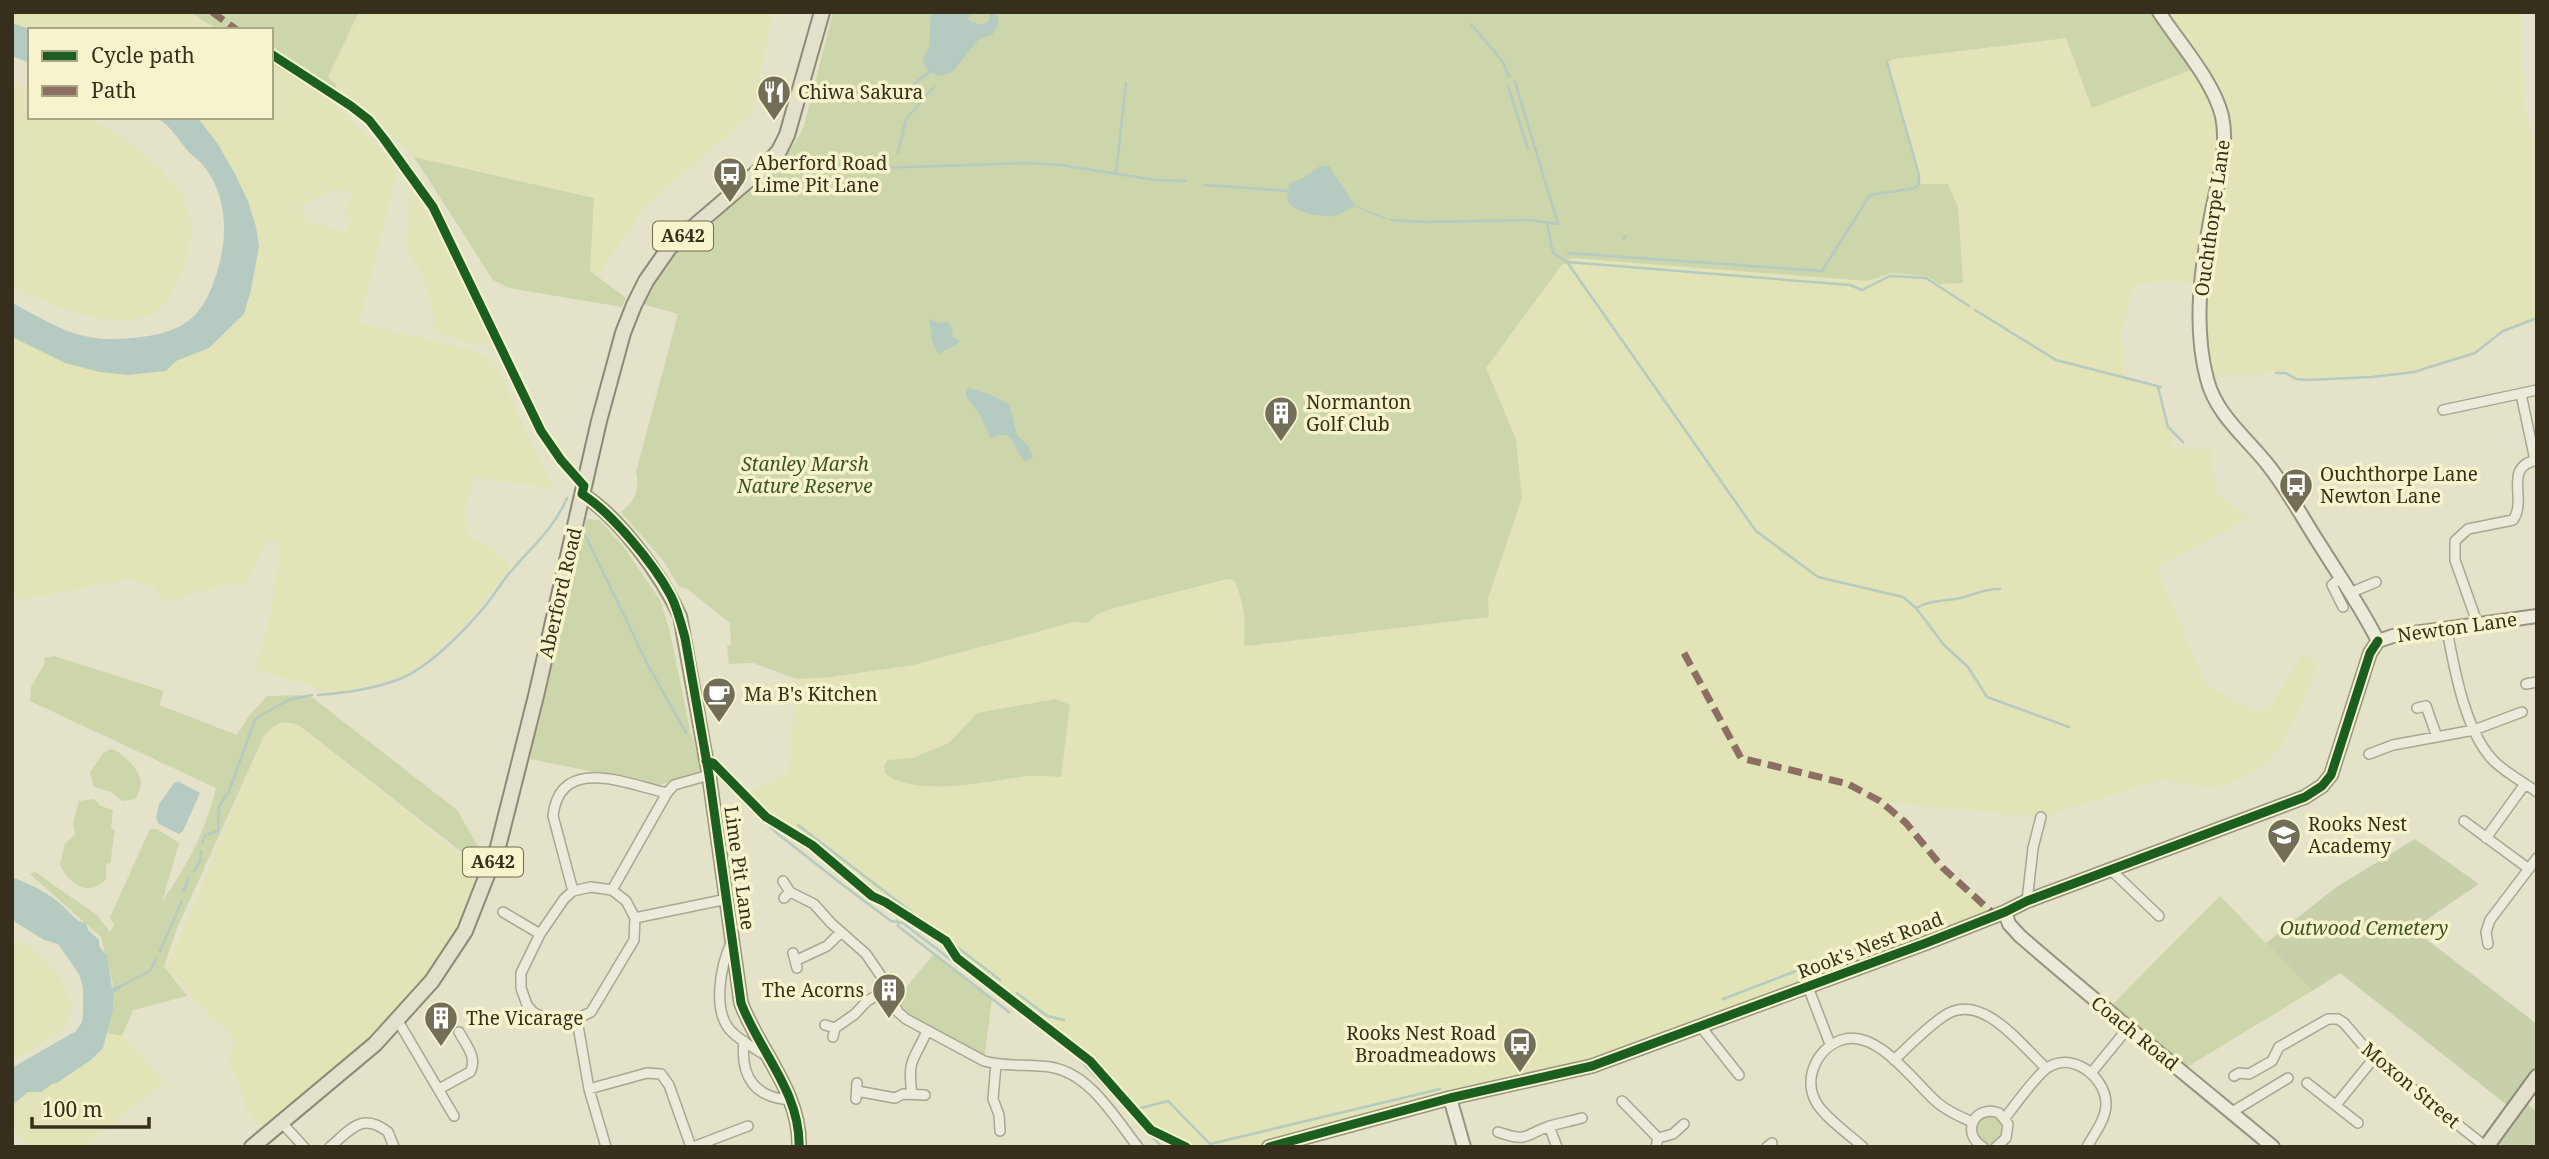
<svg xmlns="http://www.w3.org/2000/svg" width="2549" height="1159" font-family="'Noto Serif',serif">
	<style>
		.farmland { fill: #e2e4b8; fill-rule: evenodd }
		.green { fill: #ccd6aa }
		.cemetery { fill: #c7d0aa }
		.water { fill: #b5cac1 }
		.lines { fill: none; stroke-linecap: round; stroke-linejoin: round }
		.stream { stroke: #b5cac1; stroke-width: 2.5 }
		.street-casing { stroke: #a9a692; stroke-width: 12 }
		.secondary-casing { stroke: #989482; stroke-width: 16 }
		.primary-casing { stroke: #8e8a79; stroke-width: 18 }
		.street { stroke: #ebeadb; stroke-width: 9 }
		.secondary { stroke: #ebeadb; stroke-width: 12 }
		.primary { stroke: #e3e1cb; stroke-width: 14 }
		.quiet { stroke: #8d6e63; stroke-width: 7; stroke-dasharray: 14 7; stroke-linecap: butt }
		.cycleway-casing { stroke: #f7f4cd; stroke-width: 13 }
		.cycleway { stroke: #1b5e20; stroke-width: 9 }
		.labels { text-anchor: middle; stroke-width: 7; stroke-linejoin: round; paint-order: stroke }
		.shield { fill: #f7f4cd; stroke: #706a50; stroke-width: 2 }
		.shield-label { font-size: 18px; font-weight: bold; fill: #362f1b }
		.poi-label { font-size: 19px; fill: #362f1b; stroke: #f7f4cd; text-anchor: start }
		.street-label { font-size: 19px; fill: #362f1b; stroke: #f7f4cd }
		.park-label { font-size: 19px; font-style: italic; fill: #3b5421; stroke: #f7f4cd }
	</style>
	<rect width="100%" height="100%" fill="#e4e2c8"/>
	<!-- farmland -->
	<path class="farmland" d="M 12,12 L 190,12 L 218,30 L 33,30 L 12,23 Z
		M 359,12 L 773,12 L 752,114 L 645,206 L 597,276 L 590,271 L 594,198 L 414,157 L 372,115 L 328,78 Z
		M 2159,12 L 2521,12 L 2523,100 L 2537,158 L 2537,318 L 2503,331 L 2475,353 L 2414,372 L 2372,377 L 2308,380 L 2296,379 L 2283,372 L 2206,377 L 2200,283 L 2167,281 L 2134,285 L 2122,327 L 2123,378 L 2158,388 L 2174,448 L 2211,450 L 2215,493 L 2249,518 L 2156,567 L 2206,685 L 2255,712 L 2261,713 L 2271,706 L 2302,654 L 2318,662 L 2301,707 L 2280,748 L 2262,765 L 2238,780 L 2212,788 L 2161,780 L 2041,817 L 1882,802 L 1906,823 L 1943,868 L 1996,916 L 1614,1059 L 1269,1147 L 1186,1147 L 1151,1130 L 1090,1061 L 957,958 L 946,941 L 885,902 L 872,896 L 812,845 L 766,817 L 745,794 L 788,774 L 797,679 L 831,677 L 913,665 L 1074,622 L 1082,623 L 1110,609 L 1125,604 L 1227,579 L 1235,581 L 1243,601 L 1247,646 L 1489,617 L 1488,598 L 1522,498 L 1516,439 L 1486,368 L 1561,266 L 1572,258 L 1868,281 L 1891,273 L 1927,276 L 1939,284 L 1919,175 L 1887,62 L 1894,59 L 2067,38 L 2092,107 Z
		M 271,63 L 330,100 L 384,153 L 397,173 L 359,323 L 471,350 L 487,357 L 496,367 L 553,488 L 473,477 L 465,513 L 468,535 L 490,547 L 511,567 L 462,629 L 443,642 L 433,656 L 402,677 L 345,691 L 323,692 L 306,683 L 256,670 L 271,612 L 280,547 L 273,538 L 268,541 L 262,550 L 247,585 L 227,584 L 164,602 L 152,585 L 129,579 L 40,596 L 19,599 L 12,596 L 12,337 L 65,363 L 166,371 L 176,361 L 225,333 L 244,314 L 251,290 L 259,246 L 256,227 L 248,201 L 235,174 L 218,144 L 197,117 L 271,117 ZM 333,189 L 351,193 L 345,214 L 351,217 L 346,232 L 307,222 L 300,206 Z
		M 12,84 L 30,90 L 30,117 L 88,117 L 122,137 L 160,169 L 181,193 L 191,226 L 188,255 L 179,279 L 165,304 L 149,315 L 128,321 L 101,319 L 67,310 L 12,287 Z
		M 409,188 L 424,208 L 449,254 L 492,345 L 469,342 L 432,332 L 435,320 L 422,273 L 408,252 Z
		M 288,721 L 300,726 L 481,872 L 460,927 L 429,974 L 394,1017 L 264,1129 L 246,1109 L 240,1086 L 228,1062 L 233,1048 L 233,1039 L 228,1031 L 213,1020 L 167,969 L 264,736 L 274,725 Z
		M 12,938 L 30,947 L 60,977 L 71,1002 L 69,1022 L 52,1037 L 12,1061 Z
		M 108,1033 L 124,1037 L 164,1082 L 84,1147 L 29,1147 L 16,1132 L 12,1135 L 12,1104 L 28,1092 L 41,1092 L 52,1084 L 57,1083 L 91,1060 L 103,1048 Z"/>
	<!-- green -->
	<path class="green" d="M 190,12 L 359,12 L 328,77 L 337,85 L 330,100 L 271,63 L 271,30 L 218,30 Z
		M 833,12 L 2159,12 L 2196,68 L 2092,108 L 2066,38 L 1894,59 L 1887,62 L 1919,175 L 1919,184 L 1948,184 L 1958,207 L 1963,283 L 1939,284 L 1927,276 L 1891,273 L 1868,281 L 1572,258 L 1561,266 L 1486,368 L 1516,439 L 1522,498 L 1488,598 L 1489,617 L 1247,646 L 1244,645 C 1246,621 1244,604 1235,581 L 1227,579 L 1110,609 L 1096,615 L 1088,623 L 1074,622 L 913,665 L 831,677 L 797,679 L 753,663 L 729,664 L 727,646 L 731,644 L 730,623 L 686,588 L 679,587 L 663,560 L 621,512 C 635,501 640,490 636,472 L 678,314 L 642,304 C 651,287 660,268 674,254 C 715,214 780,179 804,126 Z
		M 414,157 L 594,198 L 590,271 L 626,298 L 622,307 L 509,288 L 493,280 Z
		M 587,519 L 599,520 L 623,546 L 660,600 L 669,628 L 690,730 L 703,773 L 659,785 L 530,759 L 535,726 L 538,727 Z
		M 54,656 L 164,691 L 159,705 L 237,735 L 248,717 L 267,696 L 309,695 L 457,810 L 479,848 L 468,857 L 300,726 C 283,719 275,723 264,736 L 178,926 L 164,966 L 187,996 L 133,1010 L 122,1036 L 108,1033 L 113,984 L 101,937 L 30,874 L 35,872 L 97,915 L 110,932 L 114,925 L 110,917 L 150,829 L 157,829 L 179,843 L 162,902 C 188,864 205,833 216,788 L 30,701 L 31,687 L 45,663 L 44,658 Z
		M 1056,699 L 1070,705 L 1061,777 C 1051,777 1039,775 1029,776 C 993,780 914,799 885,773 L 884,766 L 888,760 L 913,758 L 949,743 L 977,713 Z
		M 110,749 C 121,750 140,770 141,782 C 141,788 138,794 136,799 L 123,801 L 111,792 L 94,787 L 90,773 L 103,753 Z
		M 94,799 L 101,806 L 113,810 L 111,828 L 115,831 C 113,840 111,856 111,862 L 106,865 L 106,880 C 102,882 96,888 91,888 C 78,890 64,875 60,865 L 65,843 L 75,835 L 73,822 L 79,801 Z
		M 2220,896 L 2312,991 L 2182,1070 L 2106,1011 Z
		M 934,954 L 992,999 L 984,1061 L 927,1031 L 893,1003 Z
		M 1993,1111 L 2008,1128 L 1996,1147 L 1983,1147 L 1977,1143 L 1972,1121 Z"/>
	<!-- cemetery -->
	<path class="cemetery" d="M 2415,839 L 2479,884 L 2413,929 L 2537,1024 L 2537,1077 L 2521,1098 L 2537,1112 L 2537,1147 L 2494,1147 L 2512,1109 L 2340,973 L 2312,991 L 2266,943 L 2335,888 Z"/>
	<!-- water -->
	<path class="water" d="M 931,12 L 971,12 L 968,18 L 970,21 L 981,25 L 988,22 L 991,12 L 995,12 L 999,21 L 993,34 L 979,39 L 952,72 L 939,76 L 928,71 L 922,59 L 929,48 Z
		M 12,23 L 33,30 L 30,30 L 30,63 L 12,56 Z
		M 154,117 L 197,117 L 218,144 L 235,174 L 248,201 L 256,227 L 259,246 L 251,290 L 244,314 L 209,348 L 176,361 L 166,371 L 127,375 L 100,372 L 65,363 L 12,337 L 12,303 C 42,318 70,338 106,339 C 130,339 168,337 188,321 C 201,312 209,296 214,281 C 228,244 230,198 203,165 C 200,161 195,158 191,154 C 179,142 171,124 154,117 Z
		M 1320,166 L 1329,166 L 1355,205 L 1391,220 L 1381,218 L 1355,206 C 1348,209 1342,214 1334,216 C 1325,218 1291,212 1288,201 C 1286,196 1289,189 1289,184 L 1305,177 Z
		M 929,318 L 937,323 L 948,322 L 953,329 L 951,336 L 959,340 L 959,343 L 938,354 L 932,340 Z
		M 969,388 L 989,394 L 1009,404 L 1017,435 L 1028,446 L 1033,457 L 1025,461 C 1011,449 1017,426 990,438 L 980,415 L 966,396 L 967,389 Z
		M 175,782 L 179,782 L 200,793 L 183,831 L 179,834 L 159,824 L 156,818 L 159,804 Z
		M 12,877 C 30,884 49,893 63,906 C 72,914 74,921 86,923 L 88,930 L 99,940 L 99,946 L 107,956 L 112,988 L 118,986 L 120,989 L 113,994 L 113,1010 L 103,1048 L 91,1060 L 57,1083 L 52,1084 L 41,1092 L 28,1092 L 14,1104 L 12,1068 L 76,1031 L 82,1022 L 83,1013 L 83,987 L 79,974 L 58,944 L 44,940 L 12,920 Z"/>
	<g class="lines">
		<!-- stream -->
		<path class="stream" d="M 1471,24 L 1503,62 L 1509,77
			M 831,86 L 892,100 C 908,96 915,79 931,72
			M 1508,86 L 1528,149
			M 898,153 L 906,119 L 934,87
			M 778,168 L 793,171 L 1026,163 L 1061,165 L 1155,180 L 1186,181
			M 1116,174 L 1126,83
			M 1204,185 L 1288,191
			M 1391,220 L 1425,222 L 1530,220 L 1558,224 L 1515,82
			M 1547,222 L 1553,253 L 1567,262 L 1756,531 L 1818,577 L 1903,597 L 1916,608 L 1944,645 L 1968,667 L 1987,697 L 2069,727
			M 1624,239 L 1625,236
			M 1568,253 L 1822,271 L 1870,195 L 1915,188 L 1919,184 L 1919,175 L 1887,62
			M 1567,262 L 1850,285 L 1862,290 L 1890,276 L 1926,278 L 1969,306
			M 1975,310 L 2056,360 L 2161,387
			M 2276,373 L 2286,373 L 2296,379 L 2308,380 L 2372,377 L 2414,372 L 2475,353 L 2503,331 L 2537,318
			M 2158,387 L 2168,427 L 2183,442
			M 584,533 L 649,667 L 686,733
			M 1916,608 C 1929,601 1940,601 1955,599 C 1970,597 1984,588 2000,589
			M 318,695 C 345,693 372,689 397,680 C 428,669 465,630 486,605 C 495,594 502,581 512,570 C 532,547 555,527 567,498
			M 726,784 L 778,834 L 839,882 L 891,921 L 903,923 L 1054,1039
			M 798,825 L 1000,980
			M 209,834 L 218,831 L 219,807 L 229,791 L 255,719 L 288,700 L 312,695
			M 202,843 L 206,835
			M 194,871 L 200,861 L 201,851
			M 183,891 L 189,878
			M 897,921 L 898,926 L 1009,1012
			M 160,951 L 182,901
			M 1847,952 L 1903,930
			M 119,987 L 150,971 L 156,959
			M 1017,993 L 1047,1016 L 1064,1020
			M 1723,999 L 1840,954
			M 1060,1044 L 1075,1055 L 1162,1147
			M 1129,1111 L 1168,1101 L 1210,1144 L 1440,1089"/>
		<!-- street casing -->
		<g class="street-casing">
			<path id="street" d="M 2521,394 L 2535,460
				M 2443,410 L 2537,390
				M 2341,577 L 2332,585 L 2343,607
				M 2352,592 L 2376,582
				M 2478,625 L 2455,560 L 2455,541 L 2468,529 L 2513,520 C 2528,499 2502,467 2537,460
				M 2447,630 C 2454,668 2466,736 2496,763 C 2508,774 2523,782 2537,792
				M 2526,684 L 2537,682
				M 2417,708 L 2426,706 L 2437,737
				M 2369,754 L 2393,745 L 2474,730 L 2522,712
				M 2464,821 L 2529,869
				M 2486,838 L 2525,784
				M 2110,869 L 2159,916
				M 783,881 L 790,892 L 784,898
				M 591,887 L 612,890 L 626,901 L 635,918 L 634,940 L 591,1012 L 568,1023 L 550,1021 L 533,1012 L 527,1005 L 521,988 L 521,973 L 540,934 L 564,899 L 573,891 Z
				M 612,890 L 667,793 L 674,785 L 709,775
				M 573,891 L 553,816 C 560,754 627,784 667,793
				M 790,892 L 814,904 L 831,923 L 866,954 L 881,976 L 898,1012 L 906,1019 L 984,1061 C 1005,1067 1028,1064 1050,1067 C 1090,1073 1115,1118 1138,1147
				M 2027,901 L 2033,848 L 2041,817
				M 503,912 L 540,934
				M 635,918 L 727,899
				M 731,943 C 721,965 712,1009 730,1030 C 740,1041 754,1048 767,1056
				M 2488,944 L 2486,932 L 2490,920 L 2537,858
				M 793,953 L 797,968
				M 795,961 L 827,946 L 841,932
				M 1808,987 L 1830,1044
				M 577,1020 L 589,1089 L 606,1147
				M 398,1021 L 454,1116
				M 825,1025 L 835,1028 L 833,1037
				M 1701,1027 L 1739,1075
				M 835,1028 L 855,1014 L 867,1001 L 887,990
				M 744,1041 C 740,1077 755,1098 791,1100
				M 1894,1060 C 1910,1045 1926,1028 1944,1016 C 1981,990 2021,1045 2046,1068
				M 996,1064 L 993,1099 L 999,1115 L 1000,1131
				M 2092,1072 L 2128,1028
				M 2234,1076 L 2239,1073 L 2249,1074 L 2272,1061 L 2279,1047 L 2328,1019 L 2338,1019 L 2344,1023 L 2374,1058 L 2486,1147
				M 2307,1083 L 2358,1123
				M 439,1089 L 470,1072 C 478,1058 466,1045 459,1032
				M 589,1089 L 647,1073 L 661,1074 L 669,1085 L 691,1147
				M 857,1091 L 895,1098 L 903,1094 L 925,1095
				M 912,1094 C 907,1058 914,1061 927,1031
				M 856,1099 L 857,1083
				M 1622,1101 L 1658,1138
				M 2336,1105 L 2374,1058
				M 2232,1112 L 2288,1078
				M 2005,1118 C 2015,1105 2035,1077 2047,1068 C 2072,1051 2104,1076 2106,1102 C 2107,1118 2094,1134 2087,1147
				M 281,1122 L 304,1147
				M 1549,1126 L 1557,1147
				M 1498,1132 C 1529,1143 1523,1135 1550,1126 C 1560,1123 1572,1121 1582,1118
				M 330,1147 C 351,1129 362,1112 388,1132 L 394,1147
				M 693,1147 L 748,1126
				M 1656,1147 L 1658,1138 L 1673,1134 L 1684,1124
				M 1767,1147 L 1772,1143
				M 1863,1147 C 1850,1135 1824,1117 1816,1102 C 1802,1077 1819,1045 1845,1039 C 1881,1032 1915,1084 1939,1104 C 1949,1112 1961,1117 1972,1122
				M 1983,1147 C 1960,1133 1975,1104 1999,1113 L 2008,1124 L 2006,1138 L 1996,1147"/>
		</g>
		<!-- secondary casing -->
		<g class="secondary-casing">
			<path id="secondary" d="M 2159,12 C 2179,43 2213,80 2222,116 C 2229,149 2217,184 2211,216 C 2201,269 2193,326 2207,379 C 2216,415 2247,438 2268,465 C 2288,490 2303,519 2320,545 C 2340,577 2361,607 2378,641
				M 582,494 C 620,518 661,575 680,616 L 709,775 L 741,1003 C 759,1051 801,1093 799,1147
				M 2378,641 L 2393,636 L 2537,616
				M 2005,912 L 2009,924 L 2020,936 C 2103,1008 2189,1077 2273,1147
				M 1450,1098 L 1464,1147
				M 1269,1147 L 1450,1098 L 1592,1066 L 1926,943 L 2005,912 L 2027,901 L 2305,797 L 2322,786 L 2331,775 L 2370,653 L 2378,641"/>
		</g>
		<!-- primary casing -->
		<g class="primary-casing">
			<path id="primary" d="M 252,1147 L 375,1044 L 432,981 L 465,931 L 498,847 L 536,696 L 599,421 L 623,333 L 634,305 L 646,281 L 669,248 L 766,165 L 779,151 L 787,135 L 822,12
				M 2486,1147 L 2537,1077"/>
		</g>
		<!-- street -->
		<use href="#street" class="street"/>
		<!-- secondary -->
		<use href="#secondary" class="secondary"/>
		<!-- primary -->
		<use href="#primary" class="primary"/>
		<!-- quiet -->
		<path class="quiet" d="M 212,12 L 237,30
			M 1684,653 L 1741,758 L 1848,784 L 1880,801 L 1906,823 L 1943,868 L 1996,916"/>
		<!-- cycleway casing -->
		<g class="cycleway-casing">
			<path id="cycleway" d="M 271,54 L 351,106 L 369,120 L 384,139 L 433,207 L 541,431 L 561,460 L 584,486 L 582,494 C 612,513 654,564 671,596 C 678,610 681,623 685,638 L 709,775 L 741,1003 C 759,1051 801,1093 799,1147
				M 706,761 L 713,763 L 766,817 L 812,845 L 872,896 L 885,902 L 946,941 L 957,958 L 1090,1061 L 1151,1130 L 1186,1147
				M 1269,1147 L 1450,1098 L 1592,1066 L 1926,943 L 2005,912 L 2027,901 L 2305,797 L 2322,786 L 2331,775 L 2370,653 L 2378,641"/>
		</g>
		<!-- cycleway -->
		<use href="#cycleway" class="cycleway"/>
	</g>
	<!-- icons -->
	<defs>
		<g id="restaurant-pin" transform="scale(1.75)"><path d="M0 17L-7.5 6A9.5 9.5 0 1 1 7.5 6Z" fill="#736e58" stroke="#f7f4cd"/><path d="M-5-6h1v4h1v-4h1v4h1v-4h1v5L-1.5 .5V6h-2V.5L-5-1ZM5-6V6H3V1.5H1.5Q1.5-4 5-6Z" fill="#fff"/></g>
		<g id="bus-pin" transform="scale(1.75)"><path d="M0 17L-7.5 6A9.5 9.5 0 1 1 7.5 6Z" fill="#736e58" stroke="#f7f4cd"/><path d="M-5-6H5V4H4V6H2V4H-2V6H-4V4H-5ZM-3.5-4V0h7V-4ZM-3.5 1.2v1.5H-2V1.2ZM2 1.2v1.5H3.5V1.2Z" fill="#fff"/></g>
		<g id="building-pin" transform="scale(1.75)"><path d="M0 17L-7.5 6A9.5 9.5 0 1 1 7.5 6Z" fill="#736e58" stroke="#f7f4cd"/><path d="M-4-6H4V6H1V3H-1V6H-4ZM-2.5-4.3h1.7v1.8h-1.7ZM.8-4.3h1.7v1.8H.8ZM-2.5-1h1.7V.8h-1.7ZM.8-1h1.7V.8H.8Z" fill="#fff"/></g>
		<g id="cafe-pin" transform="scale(1.75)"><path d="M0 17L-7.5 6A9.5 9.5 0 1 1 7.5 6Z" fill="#736e58" stroke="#f7f4cd"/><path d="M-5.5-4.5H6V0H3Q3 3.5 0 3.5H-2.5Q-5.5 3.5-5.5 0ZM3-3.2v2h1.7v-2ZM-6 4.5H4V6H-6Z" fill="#fff"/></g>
		<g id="school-pin" transform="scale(1.75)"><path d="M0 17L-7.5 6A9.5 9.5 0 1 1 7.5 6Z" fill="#736e58" stroke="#f7f4cd"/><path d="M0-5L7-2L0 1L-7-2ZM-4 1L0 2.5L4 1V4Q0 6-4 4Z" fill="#fff"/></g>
	</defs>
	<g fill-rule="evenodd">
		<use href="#restaurant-pin" x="774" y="92"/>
		<use href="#bus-pin" x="730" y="174"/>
		<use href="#building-pin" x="1281" y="413"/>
		<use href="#bus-pin" x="2296" y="485"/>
		<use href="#cafe-pin" x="719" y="694"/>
		<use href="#school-pin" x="2284" y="835"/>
		<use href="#building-pin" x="889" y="990"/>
		<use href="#building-pin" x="441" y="1018"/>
		<use href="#bus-pin" x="1520" y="1044"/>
	</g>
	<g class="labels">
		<!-- shield labels -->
		<g class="shield">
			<rect x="653" y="221.5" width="60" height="29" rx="5"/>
			<rect x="463" y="847.5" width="60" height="29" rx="5"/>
		</g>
		<g class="shield-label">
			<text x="683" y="242">A642</text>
			<text x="493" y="868">A642</text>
		</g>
		<!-- poi labels -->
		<g class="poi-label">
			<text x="798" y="99">Chiwa Sakura</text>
			<text x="754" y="170">Aberford Road<tspan x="754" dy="22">Lime Pit Lane</tspan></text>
			<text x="1306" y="409">Normanton<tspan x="1306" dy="22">Golf Club</tspan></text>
			<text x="2320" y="481">Ouchthorpe Lane<tspan x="2320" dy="22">Newton Lane</tspan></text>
			<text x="744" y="701">Ma B's Kitchen</text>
			<text x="2308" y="831">Rooks Nest<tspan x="2308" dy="22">Academy</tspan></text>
			<text x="864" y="997" text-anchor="end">The Acorns</text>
			<text x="466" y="1025">The Vicarage</text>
			<text x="1496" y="1040" text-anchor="end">Rooks Nest Road<tspan x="1496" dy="22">Broadmeadows</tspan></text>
		</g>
		<!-- street labels -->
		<g class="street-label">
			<text transform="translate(2212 218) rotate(-82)" y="7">Ouchthorpe Lane</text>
			<text transform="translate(560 593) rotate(-77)" y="7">Aberford Road</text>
			<text transform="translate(2457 627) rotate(-8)" y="7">Newton Lane</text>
			<text transform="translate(740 868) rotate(82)" y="7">Lime Pit Lane</text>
			<text transform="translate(1870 945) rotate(-21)" y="7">Rook's Nest Road</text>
			<text transform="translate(2135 1033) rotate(39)" y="7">Coach Road</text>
			<text transform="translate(2411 1085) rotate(40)" y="7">Moxon Street</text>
		</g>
		<!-- park labels -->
		<g class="park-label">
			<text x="805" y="471">Stanley Marsh<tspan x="805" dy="22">Nature Reserve</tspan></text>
			<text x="2364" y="935">Outwood Cemetery</text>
		</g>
	</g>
	<!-- border -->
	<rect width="2549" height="1159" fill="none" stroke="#362f1b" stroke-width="28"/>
	<!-- legend -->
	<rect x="28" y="28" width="245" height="91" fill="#f7f4cd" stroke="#aaa586" stroke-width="2"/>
	<rect x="42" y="51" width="35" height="10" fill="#1b5e20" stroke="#aaa586" stroke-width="2"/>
	<text x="91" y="63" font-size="21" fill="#362f1b">Cycle path</text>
	<rect x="42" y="86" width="35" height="10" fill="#8d6e63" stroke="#aaa586" stroke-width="2"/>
	<text x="91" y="98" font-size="21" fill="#362f1b">Path</text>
	<!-- scale -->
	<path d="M32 1117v10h117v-10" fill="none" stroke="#362f1b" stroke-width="3.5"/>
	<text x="42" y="1117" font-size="21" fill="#362f1b" stroke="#f7f4cd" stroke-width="5" paint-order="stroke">100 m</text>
</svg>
